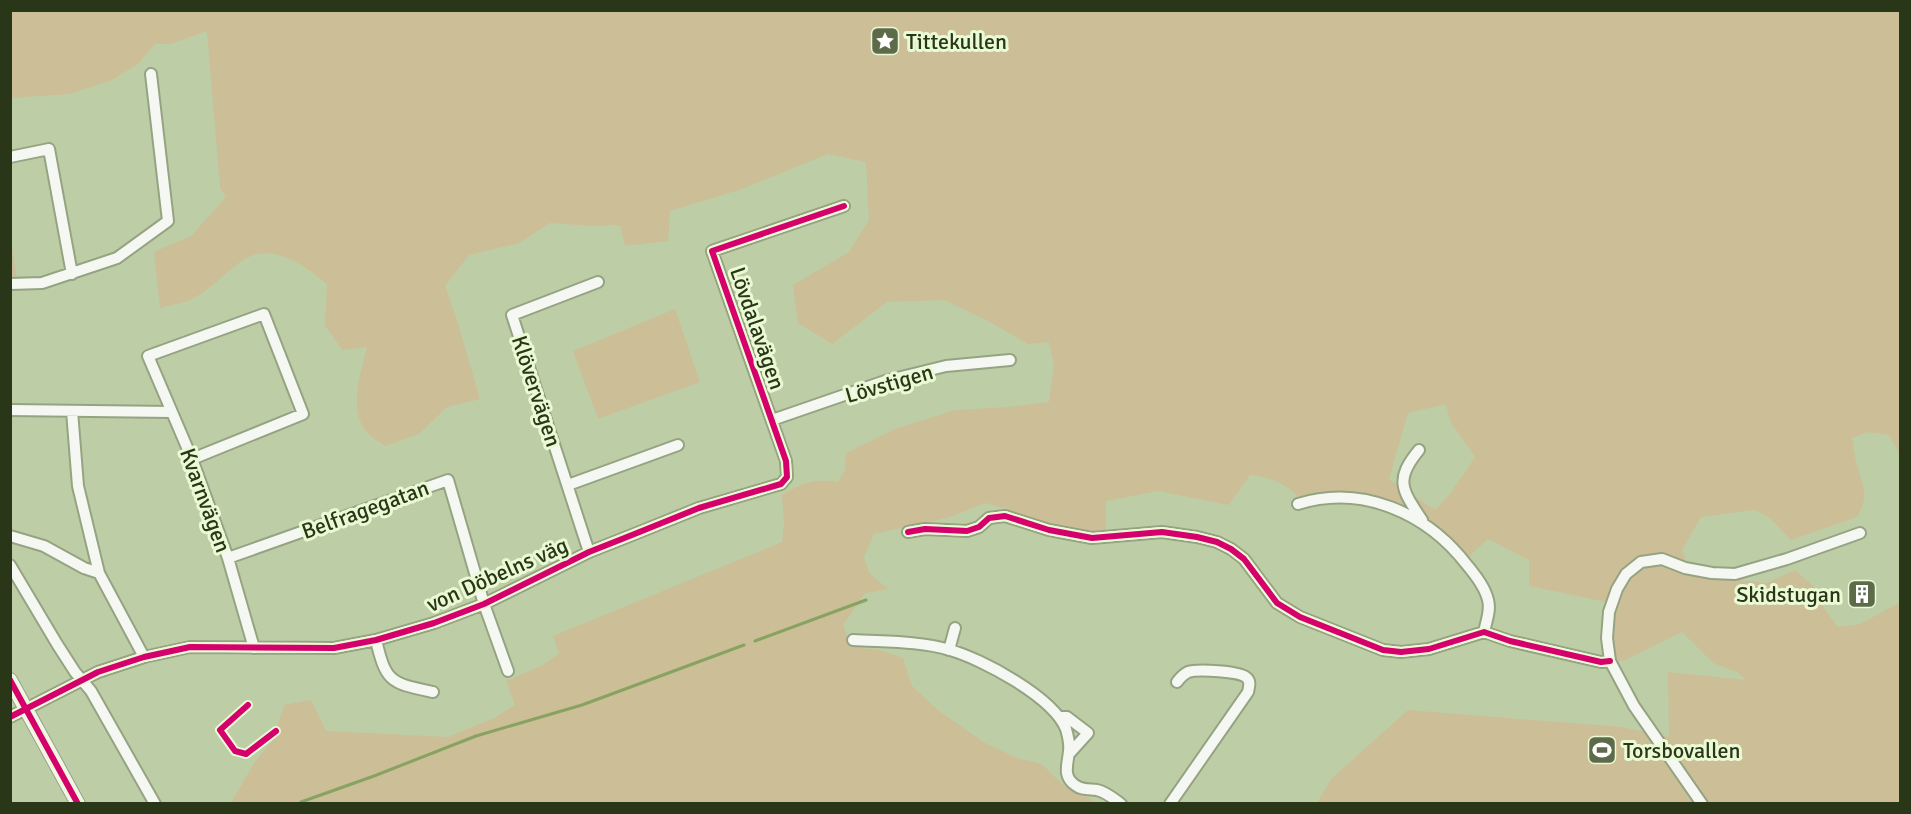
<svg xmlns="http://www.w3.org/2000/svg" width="1911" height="814" font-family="Signika,sans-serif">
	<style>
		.green { fill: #ccbe96; fill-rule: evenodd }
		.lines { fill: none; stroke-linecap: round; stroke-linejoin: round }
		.stream { stroke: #88a261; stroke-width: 3 }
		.street-casing { stroke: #96a383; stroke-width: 14 }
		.secondary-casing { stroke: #96a383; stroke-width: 16 }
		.street { stroke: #f5f8f2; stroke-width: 10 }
		.secondary { stroke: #f3f3f0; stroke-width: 14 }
		.cycleway-casing { stroke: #eafad5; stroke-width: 10 }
		.cycleway { stroke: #d6006c; stroke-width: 6 }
		.labels { text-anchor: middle; stroke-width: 6; stroke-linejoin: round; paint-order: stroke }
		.poi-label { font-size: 22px; fill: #2a3618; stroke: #eafad5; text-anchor: start }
		.street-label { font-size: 22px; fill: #2a3618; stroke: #eafad5 }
	</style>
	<rect width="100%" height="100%" fill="#bdcea6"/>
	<!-- green -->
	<path class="green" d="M 11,10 L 1900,11 L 1900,455 L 1889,435 L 1868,432 L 1852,438 C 1854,449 1855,461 1859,471 C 1865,490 1868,498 1857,517 L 1791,540 L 1770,518 L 1755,510 L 1701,517 L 1682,550 L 1691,575 L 1767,583 L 1795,570 L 1820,592 L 1820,603 L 1838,627 L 1860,624 L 1897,604 L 1900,606 L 1900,803 L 1317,803 L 1332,778 L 1408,710 L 1621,727 L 1669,737 L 1668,672 L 1746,680 L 1737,672 L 1713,663 L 1682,632 L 1623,661 L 1604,658 L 1606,602 L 1529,586 L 1529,560 L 1488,539 L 1465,560 C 1443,544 1392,500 1368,495 C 1345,490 1322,494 1299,497 C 1284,483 1271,477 1250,475 L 1229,505 L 1158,491 L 1106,501 L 1106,533 L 1088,535 L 1052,530 L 1007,509 L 986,503 L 947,518 L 874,534 L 864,557 L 869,573 L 888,589 L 865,593 L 843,625 L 852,647 L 880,650 L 903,658 L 912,686 L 939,711 L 985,743 L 1017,758 L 1042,764 L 1062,784 L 1097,803 L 231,803 L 254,763 L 273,740 L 284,705 L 311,700 L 326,731 L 448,737 L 494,718 L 515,705 L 506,681 L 541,666 L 559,654 L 553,636 L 782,542 L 784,523 L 782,495 C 803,483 813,478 838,482 L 845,470 L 846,453 L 895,429 L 955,410 L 1008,407 L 1049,402 L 1054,365 L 1049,342 L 1028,344 L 986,320 L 944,300 L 887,302 L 832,344 L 798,323 L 793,285 L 849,252 L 869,220 L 866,162 L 828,154 L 742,189 L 670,211 L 668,241 L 625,246 L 620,225 L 591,226 L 550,223 L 519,243 L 469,255 L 445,286 L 457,320 L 480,399 L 447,407 L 419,434 L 385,446 C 379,441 370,437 366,431 C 348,408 361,373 367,347 L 342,350 L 325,325 L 327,284 C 303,264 270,240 240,262 C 224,274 210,290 192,299 C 182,304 170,305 160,308 L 154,252 L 191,236 L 226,197 L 220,188 L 207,31 L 171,44 L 155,44 L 138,64 L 110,81 L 69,94 L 11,98 ZM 1446,404 L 1450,421 L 1475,457 L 1450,494 L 1435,510 L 1389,479 L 1408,413 Z
		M 10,234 L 17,280 L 11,280 Z
		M 675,309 L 700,382 L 598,419 L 573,351 Z"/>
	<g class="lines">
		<!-- stream -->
		<path class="stream" d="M 755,641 L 866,600
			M 301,802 L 374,776 L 476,736 L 582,705 L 744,645"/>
		<!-- street casing -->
		<g class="street-casing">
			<path id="street" d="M 10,157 L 49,149 L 72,274
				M 10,284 L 42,283 L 117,258 L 168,221 L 151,74
				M 10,410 L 172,412
				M 72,411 L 78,486 L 99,573 L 144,657
				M 772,420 L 885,381 L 946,366 L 1010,360
				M 1419,450 C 1394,480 1402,490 1422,520
				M 192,459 L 303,414 L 264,314 L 148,356 L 192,459 L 228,558 L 254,648
				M 568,485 L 678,445
				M 1298,504 C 1362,484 1427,513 1467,565 C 1475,575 1485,587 1488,600 C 1491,610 1486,622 1484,632
				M 908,532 L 925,529 L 967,531 L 979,527 L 989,518 L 1005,516 L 1049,530 L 1092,538 L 1162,532 L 1197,537 L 1217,542 L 1231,549 L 1244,559 L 1277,603 L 1300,617 L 1383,650 L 1401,652 L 1429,649 L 1484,632 L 1510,641 L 1601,662 L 1610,661
				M 10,536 L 44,546 L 84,568 L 99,573
				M 589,552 L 512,315 L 598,282
				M 228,558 L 448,480 L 484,604 L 508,671
				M 10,565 L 57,644 L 75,672 L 91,691 L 155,804
				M 376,640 C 386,683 391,683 433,692
				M 853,640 C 884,642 921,641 950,650 C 982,659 1053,697 1066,729 C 1068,736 1070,744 1069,751 C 1068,764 1062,776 1075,785 C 1081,790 1089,789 1097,790 C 1106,792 1113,798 1121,804
				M 949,650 L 955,628
				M 10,717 L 98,672 L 144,657 L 190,647 L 334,648 L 376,640 L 434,623 L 484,604 L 589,552 L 632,535 L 699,508 L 781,484 L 787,477 L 786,461 L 712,251 L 844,206
				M 1060,717 L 1067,717 L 1088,733 L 1069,754
				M 1170,804 L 1248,692 C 1249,687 1251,682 1247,678 C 1241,671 1197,669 1188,672 C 1184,674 1180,678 1177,682
				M 1702,804 L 1634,706 L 1610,661 L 1607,638 L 1609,612 L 1617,589 L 1626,574 L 1641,562 L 1662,559 L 1685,568 L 1712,573 L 1735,574 L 1787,559 L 1860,533"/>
		</g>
		<!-- secondary casing -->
		<g class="secondary-casing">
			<path id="secondary" d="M 10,680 L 78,804"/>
		</g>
		<!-- street -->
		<use href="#street" class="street"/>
		<!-- secondary -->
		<use href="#secondary" class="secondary"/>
		<!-- cycleway casing -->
		<g class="cycleway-casing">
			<path id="cycleway" d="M 908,532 L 925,529 L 967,531 L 979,527 L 989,518 L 1005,516 L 1049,530 L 1092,538 L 1162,532 L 1197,537 L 1217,542 L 1231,549 L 1244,559 L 1277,603 L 1300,617 L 1383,650 L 1401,652 L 1429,649 L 1484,632 L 1510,641 L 1601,662 L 1610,661
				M 10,680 L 78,804
				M 248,705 L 220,730 L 235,751 L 246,754 L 276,731
				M 10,717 L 98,672 L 144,657 L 190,647 L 334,648 L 376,640 L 434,623 L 484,604 L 589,552 L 632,535 L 699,508 L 781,484 L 787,477 L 786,461 L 712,251 L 844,206"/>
		</g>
		<!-- cycleway -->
		<use href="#cycleway" class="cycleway"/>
	</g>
	<!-- icons -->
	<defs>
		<g id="sight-square" transform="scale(1.5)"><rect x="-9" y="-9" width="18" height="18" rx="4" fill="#5d6b4a" stroke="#eafad5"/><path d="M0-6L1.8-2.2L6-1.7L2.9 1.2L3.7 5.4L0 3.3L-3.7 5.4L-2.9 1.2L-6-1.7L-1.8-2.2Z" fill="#fff"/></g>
		<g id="building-square" transform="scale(1.5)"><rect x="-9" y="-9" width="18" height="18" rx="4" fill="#5d6b4a" stroke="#eafad5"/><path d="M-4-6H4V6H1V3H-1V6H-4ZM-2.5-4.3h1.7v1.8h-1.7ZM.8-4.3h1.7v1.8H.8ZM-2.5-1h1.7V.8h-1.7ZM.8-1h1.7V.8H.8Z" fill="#fff"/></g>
		<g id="stadium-square" transform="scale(1.5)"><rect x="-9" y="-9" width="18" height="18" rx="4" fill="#5d6b4a" stroke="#eafad5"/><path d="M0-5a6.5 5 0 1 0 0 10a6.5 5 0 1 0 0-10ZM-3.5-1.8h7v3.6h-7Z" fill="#fff"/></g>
	</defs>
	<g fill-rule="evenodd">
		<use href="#sight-square" x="885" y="41"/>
		<use href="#building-square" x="1862" y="594"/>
		<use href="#stadium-square" x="1602" y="750"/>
	</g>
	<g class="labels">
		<!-- poi labels -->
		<g class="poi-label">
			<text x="906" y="49">Tittekullen</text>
			<text x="1841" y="602" text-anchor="end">Skidstugan</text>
			<text x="1623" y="758">Torsbovallen</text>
		</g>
		<!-- street labels -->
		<g class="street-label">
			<text transform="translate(758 328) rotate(71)" y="8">Lövdalavägen</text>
			<text transform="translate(889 383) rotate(-16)" y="8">Lövstigen</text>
			<text transform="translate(537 391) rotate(72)" y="8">Klövervägen</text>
			<text transform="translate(206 500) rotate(70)" y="8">Kvarnvägen</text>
			<text transform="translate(365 509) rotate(-20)" y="8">Belfragegatan</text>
			<text transform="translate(497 574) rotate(-24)" y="8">von Döbelns väg</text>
		</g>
	</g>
	<!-- border -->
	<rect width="1911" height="814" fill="none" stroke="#2a3618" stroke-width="24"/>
</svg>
